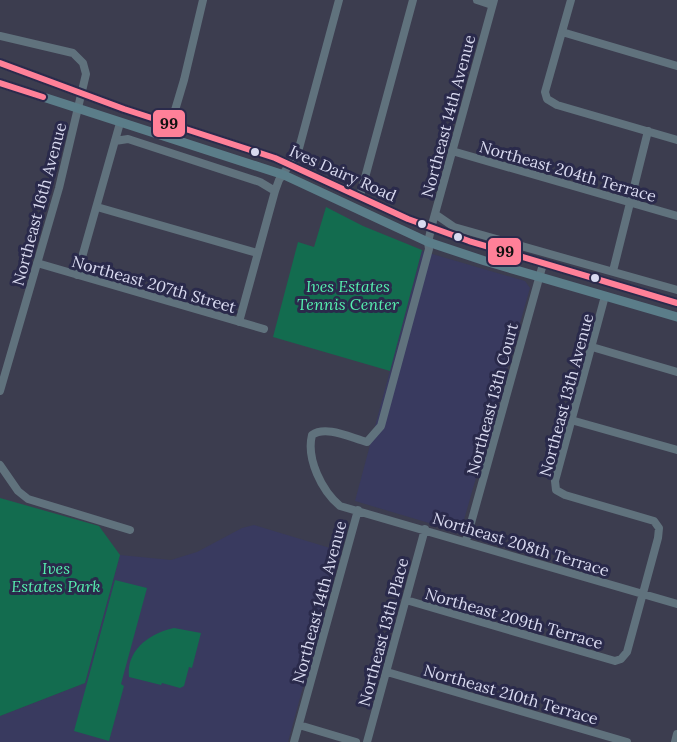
<svg xmlns="http://www.w3.org/2000/svg" width="677" height="742" font-family="Lora,serif">
	<style>
		.built { fill: #393a5f }
		.green { fill: #136c4f }
		.lines { fill: none; stroke-linecap: round; stroke-linejoin: round }
		.minor { stroke: #60727d; stroke-width: 8 }
		.major { stroke: #5b7d89; stroke-width: 9 }
		.bus-1-casing { stroke: #2a2a4b; stroke-width: 10 }
		.bus-1 { stroke: #ff8098; stroke-width: 6 }
		.bus-dot { fill: #d9daf0; stroke: #2a2a4b; stroke-width: 2 }
		.labels { text-anchor: middle; stroke-width: 6; stroke-linejoin: round; paint-order: stroke }
		.street-label { font-size: 16px; fill: #d9daf0; stroke: #2a2a4b }
		.park-label { font-size: 16px; font-style: italic; fill: #56efaf; stroke: #2a2a4b }
		.line-badge { stroke: #2a2a4b; stroke-width: 2 }
		.pale-badge-label { font-size: 16px; text-anchor: middle; font-weight: bold; fill: #111 }
	</style>
	<rect width="100%" height="100%" fill="#3c3d4f"/>
	<!-- built -->
	<path class="built" d="M 422,251 L 525,281 L 530,288 L 462,527 L 456,531 L 355,501 Z
		M 254,525 L 340,551 L 288,742 L 0,742 L 0,716 L 85,683 L 120,555 L 171,560 L 197,552 L 242,528 Z"/>
	<!-- green -->
	<path class="green" d="M 326,207 L 363,226 L 422,250 L 390,371 L 273,337 L 298,242 L 314,247 Z
		M 0,498 L 99,526 L 120,555 L 85,683 L 0,716 Z
		M 115,580 L 147,588 L 121,684 L 124,686 L 109,741 L 74,731 Z
		M 174,628 L 201,633 L 192,668 L 189,667 L 184,686 L 180,688 L 162,683 L 161,685 L 129,677 C 126,650 150,633 174,628 Z"/>
	<g class="lines">
		<!-- minor -->
		<path class="minor" d="M 477,0 L 492,5
			M 494,0 L 433,221 L 428,242 L 429,249 L 381,426 L 367,442 C 351,438 326,425 312,435 C 306,459 322,491 340,506 L 677,604
			M 571,0 L 545,92 L 547,99 L 557,105 L 677,140
			M 562,32 L 677,66
			M 0,36 L 73,53 L 83,63 L 86,74 L 59,188 L 0,391
			M 167,137 L 184,80 L 203,0
			M 115,141 L 128,139 L 260,182 L 275,191
			M 452,151 L 677,216
			M 360,196 L 413,0
			M 97,207 L 257,253
			M 435,214 L 454,227 L 677,290
			M 37,263 L 264,329
			M 613,271 L 648,131
			M 77,275 L 120,123
			M 239,322 L 275,191 L 279,180 L 298,152 L 339,0
			M 592,347 L 677,372
			M 571,420 L 677,450
			M 0,465 L 18,491 L 28,499 L 130,530
			M 466,541 L 543,264
			M 406,600 L 615,661 L 621,659 L 627,652 L 658,538 L 659,528 L 654,521 L 565,495 L 556,490 L 555,481 L 605,296
			M 387,672 L 627,742
			M 299,725 L 356,742
			M 294,742 L 358,510
			M 367,742 L 425,529
			M 675,742 L 677,734"/>
		<!-- major -->
		<path class="major" d="M 0,63 L 124,109 L 275,158 L 408,219 L 469,241 L 677,303
			M 0,83 L 284,175 L 428,242 L 485,261 L 677,317"/>
		<!-- bus-1 casing -->
		<g class="bus-1-casing">
			<path id="bus-1" d="M 0,63 L 124,109 L 275,158 L 408,219 L 469,241 L 677,303
				M 0,83 L 43,97"/>
		</g>
		<!-- bus-1 -->
		<use href="#bus-1" class="bus-1"/>
	</g>
	<!-- markers -->
	<g class="bus-dot">
		<circle cx="255" cy="152" r="5"/>
		<circle cx="422" cy="224" r="5"/>
		<circle cx="458" cy="237" r="5"/>
		<circle cx="595" cy="278" r="5"/>
	</g>
	<g class="labels">
		<!-- street labels -->
		<g class="street-label">
			<text transform="translate(448 116) rotate(-75)" y="6">Northeast 14th Avenue</text>
			<text transform="translate(568 171) rotate(16)" y="6">Northeast 204th Terrace</text>
			<text transform="translate(343 173) rotate(24)" y="6">Ives Dairy Road</text>
			<text transform="translate(39 204) rotate(-75)" y="6">Northeast 16th Avenue</text>
			<text transform="translate(154 284) rotate(16)" y="6">Northeast 207th Street</text>
			<text transform="translate(566 395) rotate(-75)" y="6">Northeast 13th Avenue</text>
			<text transform="translate(492 399) rotate(-75)" y="6">Northeast 13th Court</text>
			<text transform="translate(521 544) rotate(17)" y="6">Northeast 208th Terrace</text>
			<text transform="translate(319 602) rotate(-75)" y="6">Northeast 14th Avenue</text>
			<text transform="translate(514 618) rotate(16)" y="6">Northeast 209th Terrace</text>
			<text transform="translate(383 632) rotate(-75)" y="6">Northeast 13th Place</text>
			<text transform="translate(511 694) rotate(16)" y="6">Northeast 210th Terrace</text>
		</g>
		<!-- park labels -->
		<g class="park-label">
			<text x="348" y="292">Ives Estates<tspan x="348" dy="18">Tennis Center</tspan></text>
			<text x="56" y="574">Ives<tspan x="56" dy="18">Estates Park</tspan></text>
		</g>
	</g>
	<g class="line-badge">
		<rect x="152" y="109" width="34" height="29" rx="6" fill="#ff8098"/>
		<rect x="487" y="237" width="35" height="29" rx="6" fill="#ff8098"/>
	</g>
	<g class="pale-badge-label">
		<text x="169" y="129">99</text>
		<text x="505" y="257">99</text>
	</g>
</svg>
